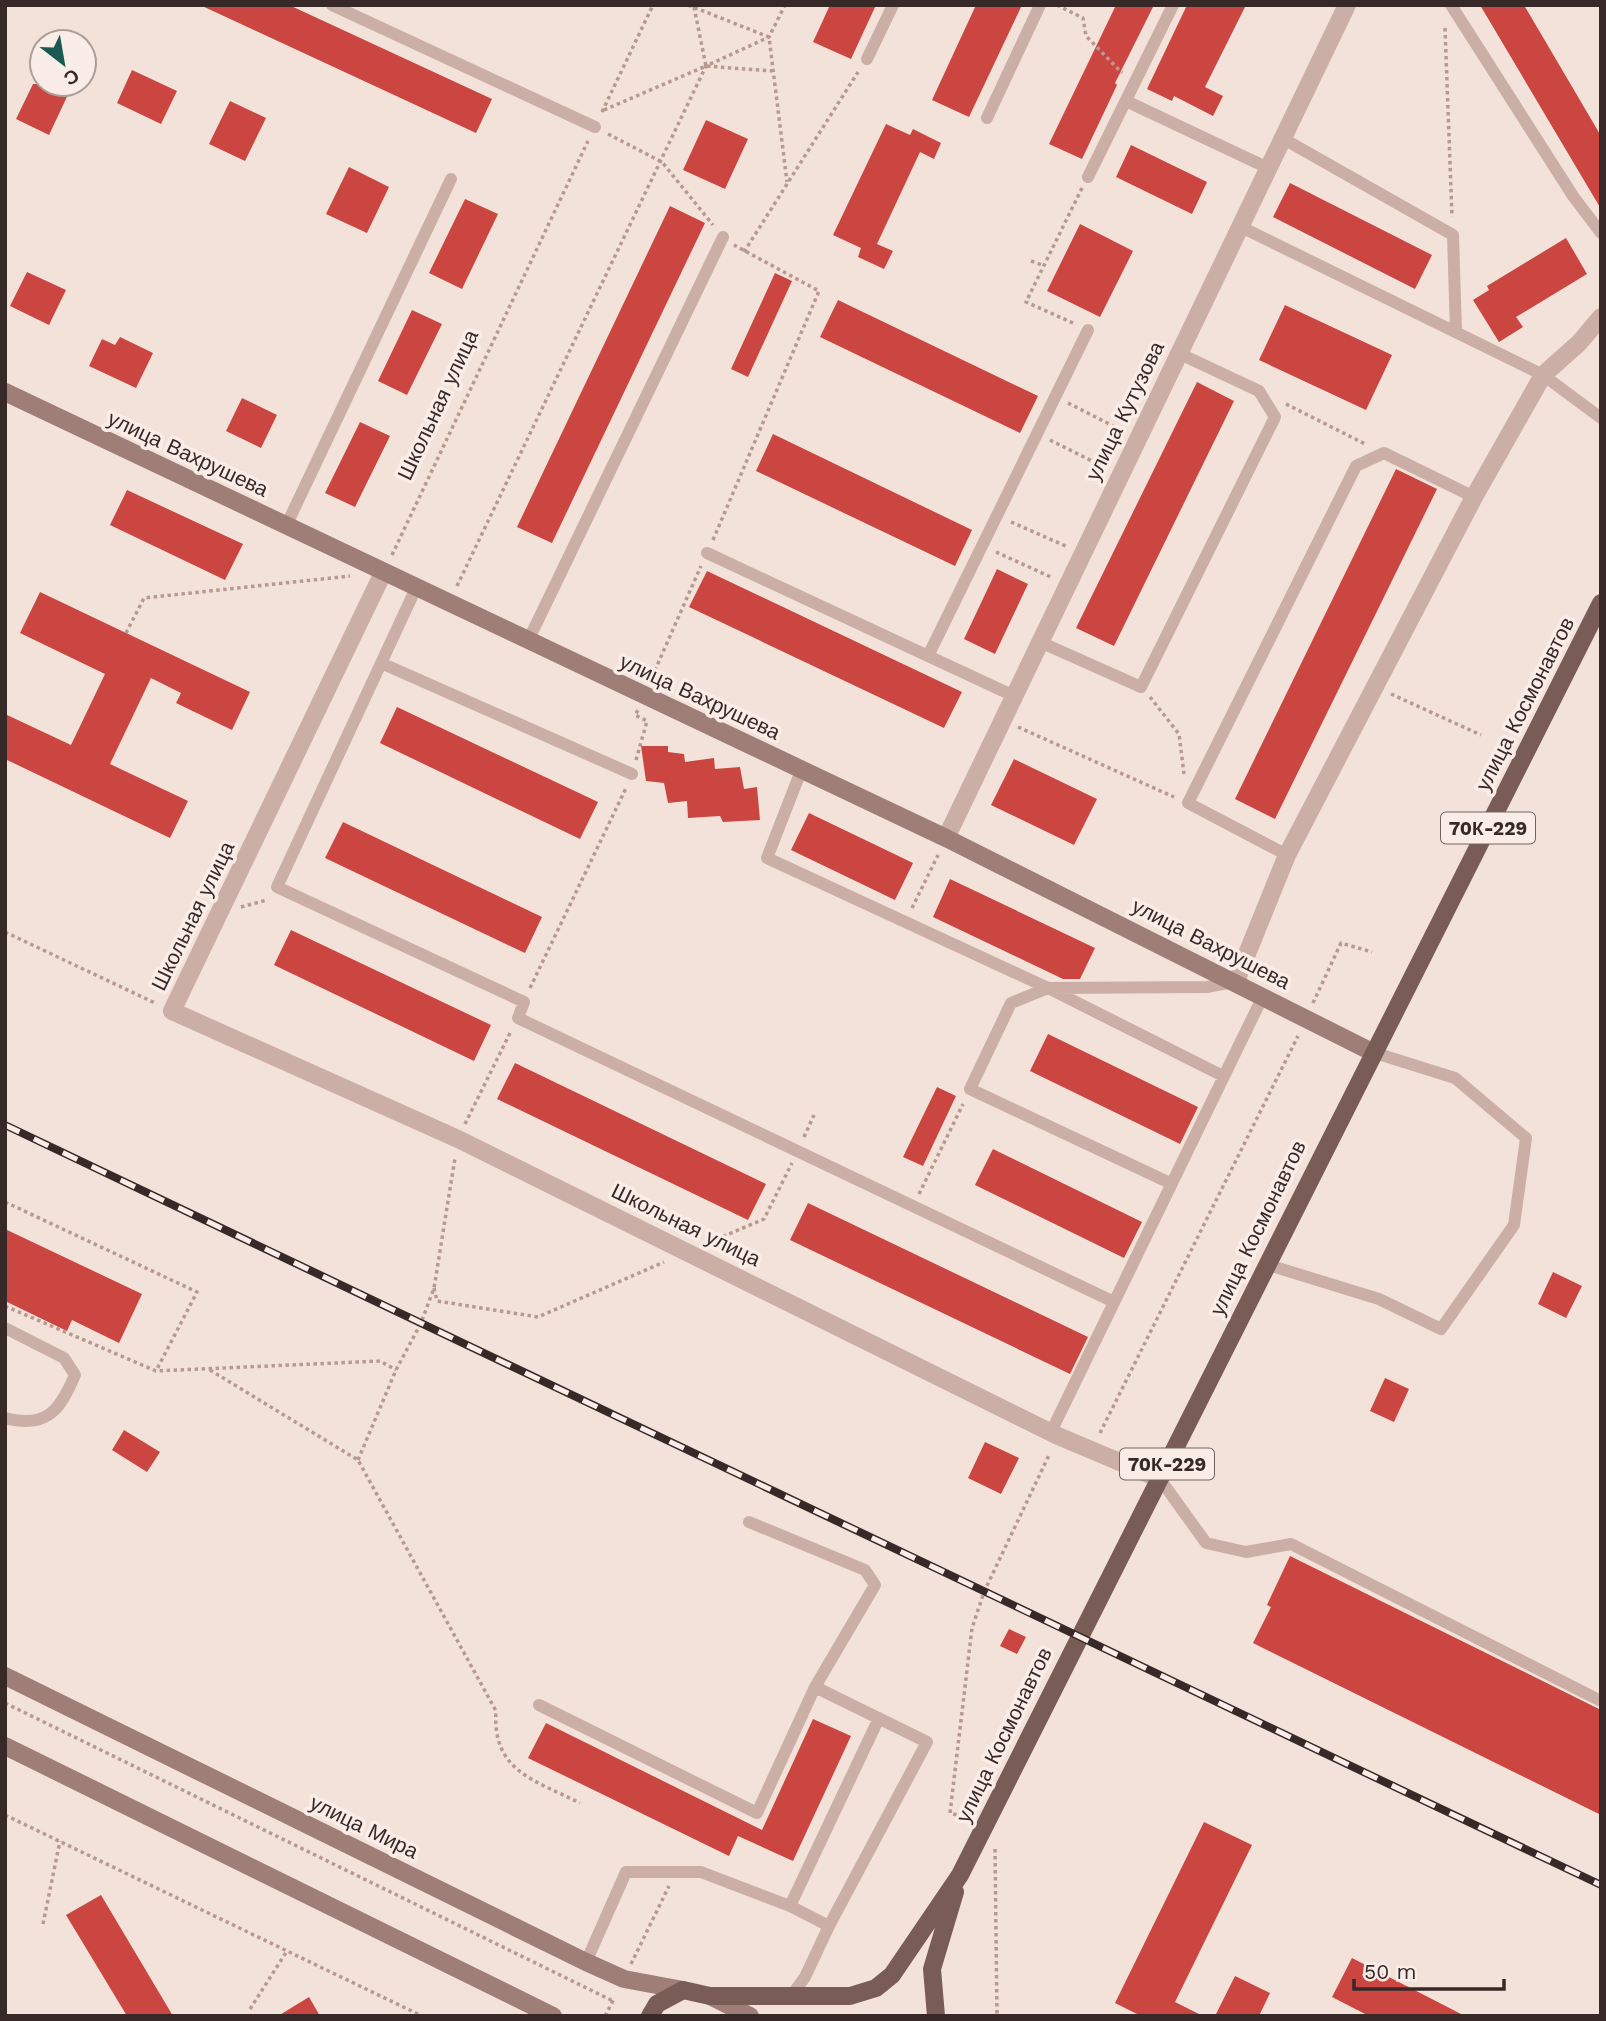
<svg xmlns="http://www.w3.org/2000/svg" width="1606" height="2021" font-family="'Work Sans',sans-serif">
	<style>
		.building { fill: #cb4640 }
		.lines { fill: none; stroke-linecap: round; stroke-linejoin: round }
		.path { stroke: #b79990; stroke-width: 3.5; stroke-dasharray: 3.5 3.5; stroke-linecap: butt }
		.service { stroke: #cbafa6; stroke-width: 12 }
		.minor { stroke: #cbafa6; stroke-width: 18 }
		.secondary { stroke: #9f7e77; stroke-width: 18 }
		.primary { stroke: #7a5c57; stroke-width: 18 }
		.rail-casing { stroke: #372927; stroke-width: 8 }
		.rail { stroke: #faede7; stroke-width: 5; stroke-dasharray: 16; stroke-linecap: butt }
		.labels { text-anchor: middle; stroke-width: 7; stroke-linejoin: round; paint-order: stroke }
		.shield { fill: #faede7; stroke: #726461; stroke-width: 2 }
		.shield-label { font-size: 19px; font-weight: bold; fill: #372927 }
		.street-label { font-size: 21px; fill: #372927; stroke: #faede7 }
	</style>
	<rect width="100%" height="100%" fill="#f3e2da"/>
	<!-- building -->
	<path class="building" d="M 200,5 L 289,5 L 492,99 L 476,133 Z
		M 830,5 L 876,5 L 851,59 L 813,42 Z
		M 976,5 L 1022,5 L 969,117 L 932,100 Z
		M 1116,5 L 1154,5 L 1115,83 L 1117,85 L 1082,159 L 1049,144 Z
		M 1187,5 L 1246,5 L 1205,87 L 1223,96 L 1213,116 L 1174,96 L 1172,101 L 1147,89 Z
		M 1480,5 L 1524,5 L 1601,136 L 1601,209 Z
		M 132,70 L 177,91 L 161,124 L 117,103 Z
		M 33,84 L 73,84 L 49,135 L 16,119 Z
		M 230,101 L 266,118 L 245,161 L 209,144 Z
		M 706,120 L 748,139 L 725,189 L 683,170 Z
		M 886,124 L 910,135 L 913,129 L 941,143 L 934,159 L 920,152 L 877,244 L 893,251 L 884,269 L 858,257 L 861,248 L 833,235 Z
		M 1131,145 L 1207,182 L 1192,214 L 1116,177 Z
		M 349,167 L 389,187 L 367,233 L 326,214 Z
		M 1290,183 L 1432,255 L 1415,289 L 1273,217 Z
		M 465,199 L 498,214 L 462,289 L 429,273 Z
		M 670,206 L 705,223 L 552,543 L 517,527 Z
		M 1080,224 L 1133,251 L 1100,317 L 1047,291 Z
		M 1566,238 L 1587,274 L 1516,317 L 1523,327 L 1499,342 L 1473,300 L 1489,290 L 1487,286 Z
		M 27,272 L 66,290 L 49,325 L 10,306 Z
		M 775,273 L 792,281 L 748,377 L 731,369 Z
		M 838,300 L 1038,396 L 1020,433 L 820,337 Z
		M 1285,305 L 1392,355 L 1366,410 L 1259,360 Z
		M 412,310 L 442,324 L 407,395 L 378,381 Z
		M 120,337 L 153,353 L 136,388 L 89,366 L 102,339 L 115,345 Z
		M 1197,382 L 1234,401 L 1114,646 L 1076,628 Z
		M 242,398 L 277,415 L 261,448 L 226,431 Z
		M 360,422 L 390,436 L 355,507 L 325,493 Z
		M 773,434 L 972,530 L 955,566 L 756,471 Z
		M 1396,469 L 1437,489 L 1275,819 L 1235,799 Z
		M 127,490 L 243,544 L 225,580 L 110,525 Z
		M 997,569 L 1028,584 L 995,654 L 964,639 Z
		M 707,571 L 962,692 L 944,728 L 689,607 Z
		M 40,592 L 250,692 L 232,730 L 176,703 L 181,693 L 151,678 L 110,764 L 188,801 L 170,838 L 5,759 L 5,714 L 71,745 L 105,674 L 20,633 Z
		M 397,707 L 598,802 L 580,839 L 380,743 Z
		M 641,746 L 668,746 L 668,752 L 684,754 L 685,762 L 714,758 L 715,769 L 740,767 L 744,789 L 757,787 L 760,820 L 723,822 L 720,816 L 688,818 L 687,801 L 668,803 L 664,783 L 646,781 Z
		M 1014,759 L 1097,799 L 1074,845 L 991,805 Z
		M 809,813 L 913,863 L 895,900 L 791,850 Z
		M 343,822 L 542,917 L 525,953 L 325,858 Z
		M 950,879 L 1095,948 L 1080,979 L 1063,979 L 933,917 Z
		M 291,930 L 491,1025 L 474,1061 L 274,965 Z
		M 1048,1034 L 1198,1107 L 1180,1144 L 1030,1071 Z
		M 515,1063 L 766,1184 L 748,1220 L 497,1099 Z
		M 937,1087 L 956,1096 L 923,1166 L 903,1157 Z
		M 993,1149 L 1142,1222 L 1124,1258 L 975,1185 Z
		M 808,1203 L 1088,1337 L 1070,1374 L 790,1240 Z
		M 5,1229 L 142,1294 L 119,1343 L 72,1320 L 67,1331 L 5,1301 Z
		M 1553,1272 L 1582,1286 L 1566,1318 L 1538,1304 Z
		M 1385,1378 L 1409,1389 L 1394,1422 L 1370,1411 Z
		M 124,1430 L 160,1452 L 147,1472 L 112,1450 Z
		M 985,1442 L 1019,1458 L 1001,1494 L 968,1478 Z
		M 1290,1556 L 1601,1710 L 1601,1815 L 1253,1643 L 1271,1607 L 1267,1605 Z
		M 1009,1629 L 1026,1637 L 1017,1654 L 1000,1646 Z
		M 813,1719 L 851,1736 L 793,1861 L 738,1836 L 729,1856 L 528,1758 L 546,1723 L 762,1830 Z
		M 1204,1822 L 1252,1845 L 1175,2002 L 1203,2016 L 1141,2016 L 1115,2003 Z
		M 101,1895 L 173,2016 L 127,2016 L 66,1915 Z
		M 1352,1958 L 1465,2016 L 1369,2016 L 1332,1997 Z
		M 1235,1976 L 1270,1993 L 1259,2016 L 1215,2016 Z
		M 309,1997 L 320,2016 L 278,2016 Z"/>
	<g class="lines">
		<!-- path -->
		<path class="path" d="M 688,5 L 769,37 L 787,182
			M 1057,5 L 1083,18 L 1086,36 L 1122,73
			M 694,7 L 706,66
			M 1445,28 L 1452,217
			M 604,110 L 706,66 L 772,71
			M 602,112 L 653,5
			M 608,134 L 662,162 L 713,225
			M 744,252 L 858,72
			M 1031,261 L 1042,265
			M 1073,323 L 1026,302 L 1082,188
			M 1068,403 L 1123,431
			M 1286,404 L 1367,445
			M 1050,440 L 1106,468
			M 1011,522 L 1068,547
			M 713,540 L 819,291 L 734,245
			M 996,552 L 1053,578
			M 392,555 L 588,141
			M 457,586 L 706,66 L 769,37 L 785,5
			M 126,633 L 144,598 L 350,576
			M 652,677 L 701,566
			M 1391,694 L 1481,735
			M 1150,697 L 1179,734 L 1184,774
			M 1018,727 L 1174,797
			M 636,760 L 647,721 L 635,715 L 638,710
			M 241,907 L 267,900
			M 912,908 L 938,855
			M 5,932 L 157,1004
			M 530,988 L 627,786
			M 1313,1003 L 1341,943 L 1372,952
			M 465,1124 L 511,1031
			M 804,1137 L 814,1115
			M 919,1194 L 963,1104
			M 5,1202 L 197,1292 L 156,1371
			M 710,1242 L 764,1219 L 792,1163
			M 434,1288 L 437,1301 L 538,1317 L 664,1262
			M 5,1306 L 156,1371 L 380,1361 L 396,1370
			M 210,1370 L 358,1460 L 496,1711 C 492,1771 534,1780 580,1803
			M 1100,1433 L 1298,1036
			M 358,1460 L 396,1370 L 421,1323 L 434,1288 L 455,1158
			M 5,1703 L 613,2001
			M 5,1815 L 422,2016
			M 970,1819 L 950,1813 L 972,1628 L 984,1592 L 1050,1453
			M 995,1849 L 997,2016
			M 43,1924 L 60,1841
			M 631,1964 L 669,1886
			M 250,2009 L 287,1951
			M 605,2016 L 614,1999"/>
		<!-- service -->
		<path class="service" d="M 332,5 L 595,127
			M 1451,5 L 1573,196 L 1601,233
			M 867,59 L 893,5
			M 1126,101 L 1268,168
			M 987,118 L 1040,5
			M 1282,138 L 1453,235 L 1456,332
			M 1088,177 L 1173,5
			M 1239,226 L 1543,375 L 1601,418
			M 286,526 L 451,179
			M 707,553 L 1014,696
			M 416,588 L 277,887 L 524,1002 L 518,1018 L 1112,1301
			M 528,641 L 723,237
			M 1040,642 L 1141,687 L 1275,417 L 1259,391 L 1178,353
			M 928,656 L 1088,330
			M 381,663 L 632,774
			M 801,771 L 767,858 L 1048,988 L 1223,1076
			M 1287,855 L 1188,803 L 1356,466 L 1384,453 L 1474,497
			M 1170,1183 L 970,1089 L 1011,1003 L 1048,988 L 1207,987 L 1233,982
			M 1265,1264 L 1379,1299 L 1441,1329 L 1514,1225 L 1526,1138 L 1455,1078 L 1372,1052
			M 5,1328 L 64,1358 L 75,1375 C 60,1410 47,1429 5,1418
			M 1051,1432 L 1263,996
			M 1160,1479 L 1206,1543 L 1246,1552 L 1291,1544 L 1601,1701
			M 749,1522 L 865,1570 L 875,1585 L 815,1687
			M 539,1705 L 757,1813 L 815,1687 L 927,1742 L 829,1926
			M 790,1906 L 879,1718
			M 586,1962 L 626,1872 L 701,1872 L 790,1906 L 829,1926 L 805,1977 L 792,1995"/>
		<!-- minor -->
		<path class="minor" d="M 383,573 L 172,1011 L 458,1139 L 1058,1436 L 1160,1479
			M 946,838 L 1347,5
			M 1236,981 L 1287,855 L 1474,497 L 1543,375 L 1579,343 L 1601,317"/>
		<!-- secondary -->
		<path class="secondary" d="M 5,392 L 946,838 L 1372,1052
			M 5,1676 L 586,1962 L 624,1979 L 683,1990
			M 5,1746 L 553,2016
			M 710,1996 L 750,2016"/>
		<!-- primary -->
		<path class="primary" d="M 650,2016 L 657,2004 L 683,1990 L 710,1996 L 850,1996 L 876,1988 L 892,1975 L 960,1875 L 1601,603
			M 936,2016 L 932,1969 L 955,1892"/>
		<!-- rail casing -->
		<g class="rail-casing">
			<path id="rail" d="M 5,1125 L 1601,1885"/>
		</g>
		<!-- rail -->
		<use href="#rail" class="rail"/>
	</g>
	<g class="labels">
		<!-- shield labels -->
		<g class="shield">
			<rect x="1441" y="812.5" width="94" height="31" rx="5"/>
			<rect x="1120" y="1448.5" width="94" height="31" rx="5"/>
		</g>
		<g class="shield-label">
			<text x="1488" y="835">70К-229</text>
			<text x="1167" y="1471">70К-229</text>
		</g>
		<!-- street labels -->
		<g class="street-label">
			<text transform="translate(438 405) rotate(-65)" y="7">Школьная улица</text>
			<text transform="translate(1125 411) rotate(-64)" y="7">улица Кутузова</text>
			<text transform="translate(188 454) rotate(25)" y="7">улица Вахрушева</text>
			<text transform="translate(700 697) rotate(25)" y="7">улица Вахрушева</text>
			<text transform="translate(1525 704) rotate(-63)" y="7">улица Космонавтов</text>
			<text transform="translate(193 916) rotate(-64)" y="7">Школьная улица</text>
			<text transform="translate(1211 944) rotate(27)" y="7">улица Вахрушева</text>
			<text transform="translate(686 1225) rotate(26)" y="7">Школьная улица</text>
			<text transform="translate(1258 1228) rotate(-64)" y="7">улица Космонавтов</text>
			<text transform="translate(1004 1735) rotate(-64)" y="7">улица Космонавтов</text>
			<text transform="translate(364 1827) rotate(26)" y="7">улица Мира</text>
		</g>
	</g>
	<!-- border -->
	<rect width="1606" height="2021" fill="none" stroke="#372927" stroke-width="14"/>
	<!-- north arrow -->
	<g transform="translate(63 63) rotate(149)"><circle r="33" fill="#faede7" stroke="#ac9f9a" stroke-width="2"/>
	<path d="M0-5L12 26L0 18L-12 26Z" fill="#1b5a52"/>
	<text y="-10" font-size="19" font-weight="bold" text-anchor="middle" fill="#372927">С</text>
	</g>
	<!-- scale -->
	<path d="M1354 1979v10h150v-10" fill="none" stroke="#372927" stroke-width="3.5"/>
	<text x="1364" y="1979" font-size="21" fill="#372927" stroke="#faede7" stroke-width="5" paint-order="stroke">50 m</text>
</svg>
